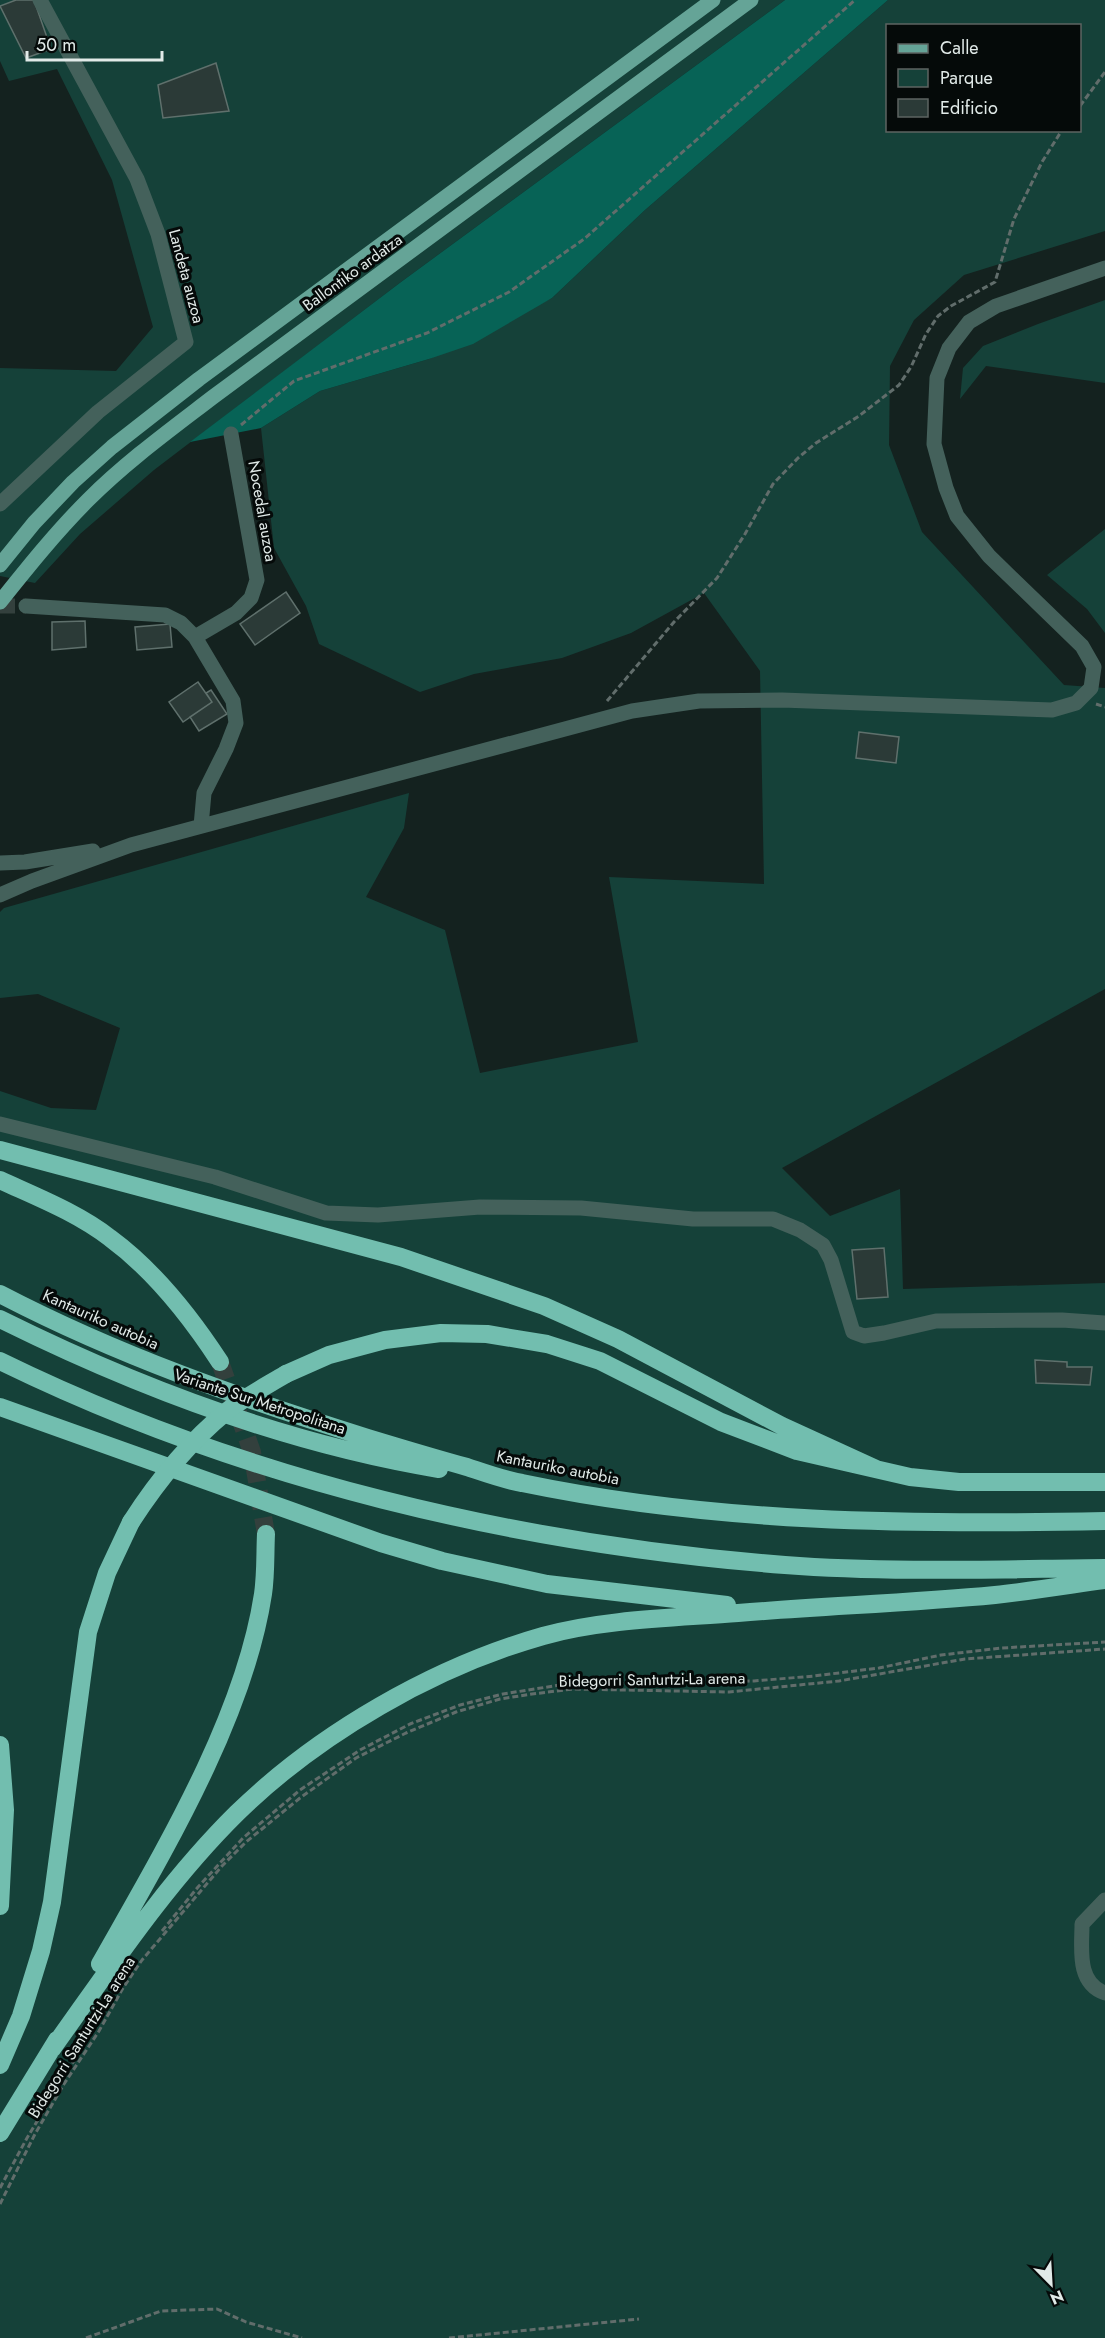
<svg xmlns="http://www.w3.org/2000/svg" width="1105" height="2338" font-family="Jost,sans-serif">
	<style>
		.green { fill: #154139; fill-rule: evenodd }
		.forest { fill: #076356 }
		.building { fill: #2b3a37; stroke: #5f706c; stroke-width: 1.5 }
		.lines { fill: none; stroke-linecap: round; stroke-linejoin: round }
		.minor-tunnel { stroke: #33403d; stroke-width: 15; stroke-dasharray: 15 8; stroke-linecap: butt }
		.highway-tunnel { stroke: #33403d; stroke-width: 18; stroke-dasharray: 18 9; stroke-linecap: butt }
		.path { stroke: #616d6b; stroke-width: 3; stroke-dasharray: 6 3; stroke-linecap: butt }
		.minor { stroke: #44615b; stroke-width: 15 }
		.major { stroke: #65a497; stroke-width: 15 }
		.highway { stroke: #72beaf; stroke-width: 18 }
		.highway-bridge { stroke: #72beaf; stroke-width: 18 }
		.labels { text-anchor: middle; stroke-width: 6; stroke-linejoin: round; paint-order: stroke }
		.street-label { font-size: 16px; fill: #e1eae8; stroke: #050a09 }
	</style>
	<rect width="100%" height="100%" fill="#14221f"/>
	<!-- green -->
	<path class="green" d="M 0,0 L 785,0 L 401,282 L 154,470 L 80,534 L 35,583 L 0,576 L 0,368 L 116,371 L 153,327 L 112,180 L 57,69 L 9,81 L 0,61 Z
		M 888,0 L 1105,0 L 1105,231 L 964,275 L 914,320 L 890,366 L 889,445 L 922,532 L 1064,685 L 1105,688 L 1105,989 L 782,1168 L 830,1216 L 900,1189 L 903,1289 L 1105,1283 L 1105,2338 L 0,2338 L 0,1091 L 51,1108 L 96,1110 L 120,1028 L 38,994 L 0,998 L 0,912 L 4,908 L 409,793 L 404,828 L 366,897 L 445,930 L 480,1073 L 638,1042 L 609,877 L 764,884 L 760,671 L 704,593 L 631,633 L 562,658 L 474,674 L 420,692 L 319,644 L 306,606 L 274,548 L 261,428 L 320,391 L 429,359 L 552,298 L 645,210 ZM 888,26 L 1080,26 L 1080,130 L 888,130 Z
		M 1105,300 L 1105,383 L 986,366 L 960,399 L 963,368 L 983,346 L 1038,324 Z
		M 1105,529 L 1105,633 L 1087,609 L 1047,575 Z"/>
	<!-- forest -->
	<path class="forest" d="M 785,0 L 888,0 L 645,210 L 552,298 L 473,344 L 429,359 L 320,391 L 261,428 L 190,442 L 401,282 Z"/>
	<!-- building -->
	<path class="building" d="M 16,0 L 34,0 L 51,49 L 26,58 L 0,6 Z
		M 216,63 L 229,111 L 163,118 L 158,85 Z
		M 286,592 L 300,613 L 255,645 L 240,624 Z
		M 85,621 L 86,647 L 52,650 L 52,622 Z
		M 170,624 L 172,647 L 137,650 L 135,627 Z
		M 198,682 L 212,702 L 183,722 L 169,702 Z
		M 211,690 L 227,714 L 199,731 L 190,717 L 212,702 L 206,693 Z
		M 859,732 L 899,737 L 896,763 L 856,758 Z
		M 884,1248 L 888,1297 L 857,1299 L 852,1250 Z
		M 1035,1360 L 1067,1362 L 1067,1367 L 1092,1367 L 1090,1385 L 1036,1383 Z"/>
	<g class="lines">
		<!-- minor-tunnel -->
		<path class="minor-tunnel" d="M 0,606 L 26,606"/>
		<!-- highway-tunnel -->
		<path class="highway-tunnel" d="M 220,1362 L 252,1452 L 266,1534"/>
		<!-- path -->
		<path class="path" d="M 1080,106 L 1105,72
			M 241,425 L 294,381 L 427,333 L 509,292 L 584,239 L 855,0
			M 607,701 L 674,622 L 717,578 L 745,534 L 773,484 L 798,458 L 816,443 L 859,416 L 899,385 L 911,367 L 926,334 L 938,316 L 951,306 L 995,282 L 1014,219 L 1042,162 L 1062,130
			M 1096,704 L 1105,707
			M 162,1931 L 198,1887 L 243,1838 L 300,1790 L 360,1750 L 410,1724 L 460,1705 L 503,1694 L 585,1681 L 632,1684 L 754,1681 L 814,1676 L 879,1668 L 941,1655 L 1002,1648 L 1105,1642
			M 0,2188 L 27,2138 L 113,1996
			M 0,2204 L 35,2134 L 64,2084 L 99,2031 L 123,1988 L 142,1960 L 222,1866 L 246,1842 L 300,1798 L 356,1758 L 406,1733 L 456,1712 L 500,1699 L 532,1694 L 573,1689 L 729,1692 L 839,1681 L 965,1659 L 1105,1649
			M 86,2338 L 161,2311 L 217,2309 L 246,2322 L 302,2338
			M 449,2338 L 639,2319"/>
		<!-- minor -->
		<path class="minor" d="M 0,504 L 98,412 L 186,342 L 158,234 L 137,179 L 40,0
			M 26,606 L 165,615 L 181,623 L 195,637 L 233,701 L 236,723 L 226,749 L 204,793 L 201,826
			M 195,637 L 236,613 L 251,598 L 257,580 L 231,434
			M 0,863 L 25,862 L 93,851
			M 0,895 L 32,881 L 131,845 L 632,711 L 699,701 L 782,700 L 1052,710 L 1076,703 L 1091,688 L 1094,667 L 1082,646 L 989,556 L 957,516 L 946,488 L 934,444 L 937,378 L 949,348 L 969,322 L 996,306 L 1105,268
			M 0,1124 L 215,1177 L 326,1213 L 378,1215 L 480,1207 L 581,1208 L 693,1219 L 773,1219 L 800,1230 L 823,1245 L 831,1260 L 853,1332 L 864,1336 L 884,1333 L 936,1321 L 1062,1320 L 1105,1323
			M 1105,1900 L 1082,1924 C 1082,1948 1076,1983 1105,1993"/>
		<!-- major -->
		<path class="major" d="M 0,565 L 34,523 L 73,482 L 112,447 L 199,379 L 713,0
			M 0,602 C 28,567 56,532 88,500 C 126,462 170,430 213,397 L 751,0"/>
		<!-- highway -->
		<path class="highway" d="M 0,1150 L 401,1257 L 544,1306 L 618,1339 L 782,1426 L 876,1469
			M 0,1180 C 37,1197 78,1213 110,1238 C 155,1271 190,1316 220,1362
			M 0,1294 C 117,1355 242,1399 368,1438 C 401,1448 434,1458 467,1467 C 485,1473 504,1480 522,1483 C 714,1523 910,1525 1105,1521
			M 0,1319 C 137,1387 288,1444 439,1469
			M 0,1361 C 243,1480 516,1544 785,1565 C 890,1573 1000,1569 1105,1568
			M 286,1374 L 329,1355 L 385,1340 L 441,1333 L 487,1334 L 547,1344 L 600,1361 L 721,1422 L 797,1451 L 910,1477 L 959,1482 L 1105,1482
			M 0,1407 L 381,1543 L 442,1561 L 547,1584 L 727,1605
			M 0,1745 L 5,1810 L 0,1906
			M 100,1964 C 162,1854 244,1719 263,1594 C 266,1574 265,1554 266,1534
			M 52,2049 C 110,1968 166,1883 237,1813 C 319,1733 434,1667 543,1636 C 604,1619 675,1618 738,1613 C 824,1606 910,1603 995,1595 C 1032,1591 1069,1585 1105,1580
			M 0,2065 L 21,2016 L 41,1951 L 52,1902 L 88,1632 L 107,1573 L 131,1522
			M 0,2133 L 57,2040"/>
		<!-- highway-bridge -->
		<path class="highway-bridge" d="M 131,1522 C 158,1480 188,1443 227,1411 C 245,1397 266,1386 286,1374"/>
	</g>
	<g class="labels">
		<!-- street labels -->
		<g class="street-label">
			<text transform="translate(352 272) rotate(-36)" y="6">Ballontiko ardatza</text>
			<text transform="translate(187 276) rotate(75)" y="6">Landeta auzoa</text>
			<text transform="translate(263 511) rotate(80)" y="6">Nocedal auzoa</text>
			<text transform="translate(101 1319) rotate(24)" y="6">Kantauriko autobia</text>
			<text transform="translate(260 1401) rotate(18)" y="6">Variante Sur Metropolitana</text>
			<text transform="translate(558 1467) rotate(11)" y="6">Kantauriko autobia</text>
			<text transform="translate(652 1679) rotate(-1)" y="6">Bidegorri Santurtzi-La arena</text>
			<text transform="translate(81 2037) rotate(-58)" y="6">Bidegorri Santurtzi-La arena</text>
		</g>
	</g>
	<!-- legend -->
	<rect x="886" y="24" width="195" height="108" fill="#050a09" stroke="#5d6462" stroke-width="1.5"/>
	<rect x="898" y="44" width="30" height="9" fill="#65a497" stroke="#5d6462" stroke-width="1.5"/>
	<text x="940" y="54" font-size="18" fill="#e1eae8">Calle</text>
	<rect x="898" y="69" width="30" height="18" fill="#154139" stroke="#5d6462" stroke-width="1.5"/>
	<text x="940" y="84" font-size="18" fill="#e1eae8">Parque</text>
	<rect x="898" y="99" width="30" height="18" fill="#2b3a37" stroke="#5d6462" stroke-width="1.5"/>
	<text x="940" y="114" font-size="18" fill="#e1eae8">Edificio</text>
	<!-- north arrow -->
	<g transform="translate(1051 2284) rotate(156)" stroke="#050a09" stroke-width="4.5" paint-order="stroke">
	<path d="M0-4.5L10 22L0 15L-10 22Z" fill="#e1eae8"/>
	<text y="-9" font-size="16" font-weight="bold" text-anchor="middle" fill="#e1eae8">N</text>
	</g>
	<!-- scale -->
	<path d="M27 51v9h135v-9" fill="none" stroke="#e1eae8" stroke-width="3"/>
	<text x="36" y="51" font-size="18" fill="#e1eae8" stroke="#050a09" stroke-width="4.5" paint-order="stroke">50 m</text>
</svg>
